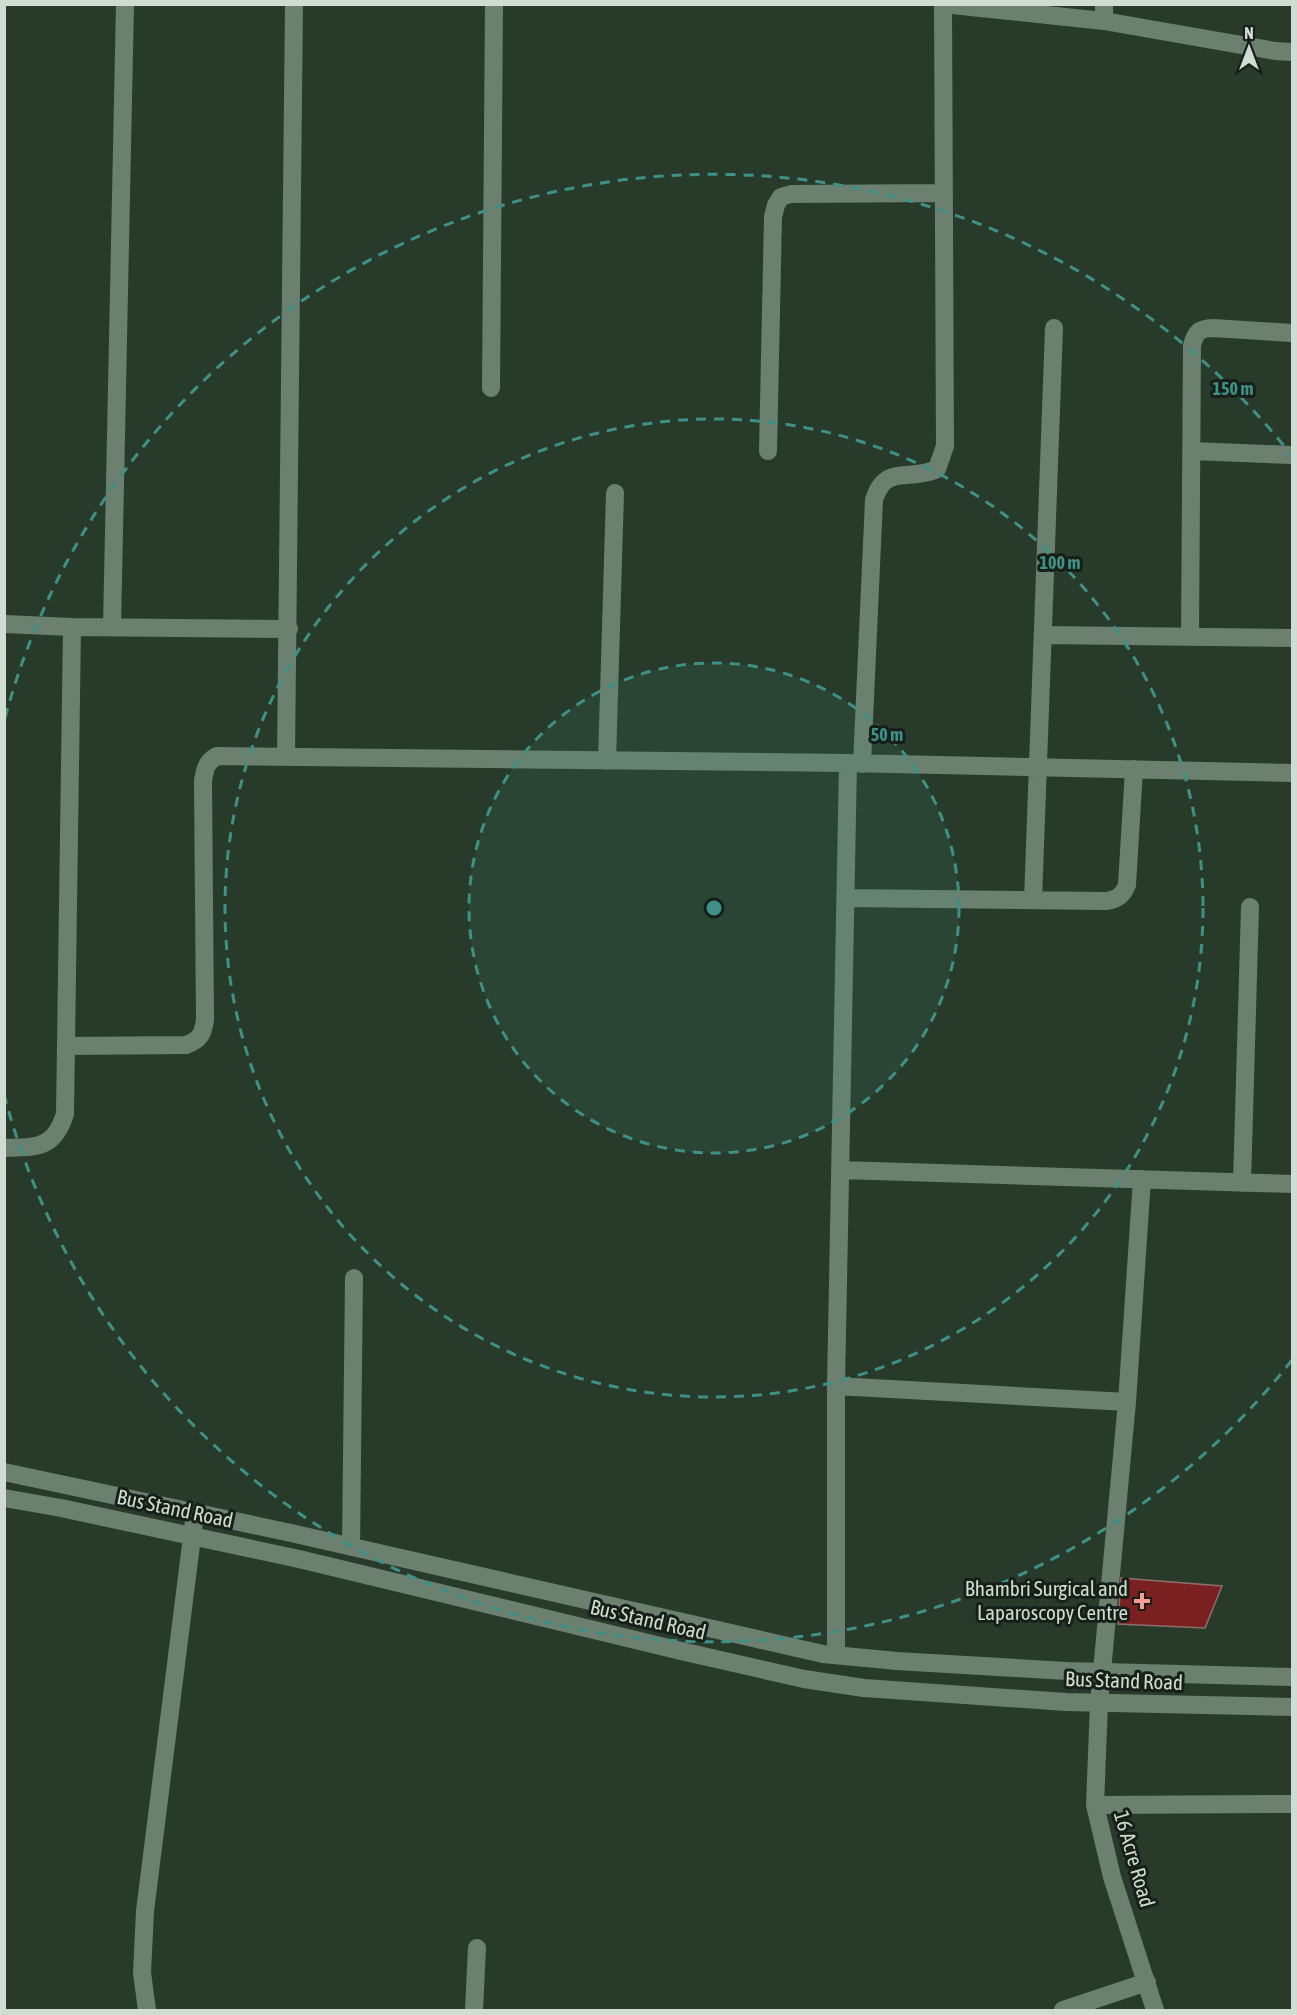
<svg xmlns="http://www.w3.org/2000/svg" width="1297" height="2015" font-family="'Asap Condensed',sans-serif">
	<style>
		.building { fill: #7b2020; stroke: #8d706d; stroke-width: 1.5 }
		.lines { fill: none; stroke-linecap: round; stroke-linejoin: round }
		.minor { stroke: #6b806e; stroke-width: 18 }
		.tertiary { stroke: #6b806e; stroke-width: 18 }
		.ring { fill: none; stroke: #3f9087; stroke-width: 3; stroke-dasharray: 10 8 }
		.poi-dot { fill: #f59c94; stroke: #172018; stroke-width: 2 }
		.labels { text-anchor: middle; stroke-width: 6; stroke-linejoin: round; paint-order: stroke }
		.street-label { font-size: 21px; fill: #d0dcd2; stroke: #172018 }
		.poi-label { font-size: 21px; fill: #d0dcd2; stroke: #172018; text-anchor: end }
		.centre { fill: #3f9087; stroke: #172018; stroke-width: 3 }
		.ring-label { font-size: 18px; text-anchor: middle; font-weight: bold; fill: #3f9087; stroke: #172018; stroke-width: 6; stroke-linejoin: round; paint-order: stroke }
	</style>
	<rect width="100%" height="100%" fill="#283b2b"/>
	<!-- building -->
	<path class="building" d="M 1121,1578 L 1222,1586 L 1205,1628 L 1118,1624 Z"/>
	<g class="lines">
		<!-- minor -->
		<path class="minor" d="M 1104,4 L 1104,21
			M 491,388 L 494,4
			M 768,451 L 773,217 L 776,205 L 781,197 L 791,194 L 944,193
			M 1192,451 L 1292,455
			M 4,624 L 72,627 L 289,629
			M 112,627 L 125,4
			M 1043,635 L 1292,638
			M 1190,637 L 1192,346 C 1195,333 1199,328 1213,328 L 1292,333
			M 286,756 L 294,4
			M 607,761 L 615,493
			M 862,764 L 874,500 C 885,463 909,482 937,469 L 945,446 L 943,5
			M 846,898 L 1107,901 C 1118,899 1123,895 1127,885 L 1134,769
			M 1033,900 L 1054,328
			M 66,1046 L 186,1045 C 200,1040 203,1034 205,1020 L 203,781 C 205,769 206,762 217,756 L 848,763 L 1292,773
			M 4,1148 C 37,1147 54,1149 65,1114 L 72,627
			M 841,1170 L 1292,1184
			M 1242,1183 L 1250,907
			M 836,1386 L 1127,1402
			M 351,1547 L 354,1278
			M 836,1655 L 836,1386 L 848,763
			M 1095,1805 L 1099,1703 L 1127,1402 L 1142,1179
			M 147,2010 L 142,1973 L 145,1911 L 195,1513
			M 474,2010 L 477,1948
			M 1063,2010 L 1147,1982
			M 1155,2010 L 1112,1877 L 1095,1805 L 1292,1804"/>
		<!-- tertiary -->
		<path class="tertiary" d="M 943,4 L 1104,21 L 1275,51 L 1292,52
			M 4,1472 L 291,1533 L 823,1654 L 897,1661 L 1067,1671 L 1292,1677
			M 4,1498 L 61,1508 L 299,1559 L 681,1651 L 804,1679 L 864,1688 L 1066,1702 L 1292,1707"/>
	</g>
	<!-- distance rings -->
	<circle cx="714" cy="908" r="245" fill="#3f9087" fill-opacity=".12"/>
	<g class="ring">
		<circle cx="714" cy="908" r="245"/>
		<circle cx="714" cy="908" r="489"/>
		<path d="M1292 1360A734 734 0 0 1 5 1098M5 718A734 734 0 0 1 1292 456"/>
	</g>
	<!-- markers -->
	<path class="poi-dot" d="M1139 1592h6v6h6v6h-6v6h-6v-6h-6v-6h6z"/>
	<g class="labels">
		<!-- street labels -->
		<g class="street-label">
			<text transform="translate(175 1509) rotate(12)" y="7">Bus Stand Road</text>
			<text transform="translate(648 1620) rotate(13)" y="7">Bus Stand Road</text>
			<text transform="translate(1124 1681) rotate(2)" y="7">Bus Stand Road</text>
			<text transform="translate(1134 1859) rotate(74)" y="7">16 Acre Road</text>
		</g>
		<!-- poi labels -->
		<g class="poi-label">
			<text x="1128" y="1596">Bhambri Surgical and<tspan x="1128" dy="24">Laparoscopy Centre</tspan></text>
		</g>
	</g>
	<circle cx="714" cy="908" r="9" class="centre"/>
	<g class="ring-label">
		<text x="1233" y="395">150 m</text>
		<text x="1060" y="569">100 m</text>
		<text x="887" y="741">50 m</text>
	</g>
	<!-- border -->
	<rect width="1297" height="2015" fill="none" stroke="#d0dcd2" stroke-width="12"/>
	<!-- north arrow -->
	<g transform="translate(1249 48)" stroke="#172018" stroke-width="4.5" paint-order="stroke">
	<path d="M0-4.5L10 22L0 15L-10 22Z" fill="#d0dcd2"/>
	<text y="-9" font-size="16" font-weight="bold" text-anchor="middle" fill="#d0dcd2">N</text>
	</g>
</svg>
